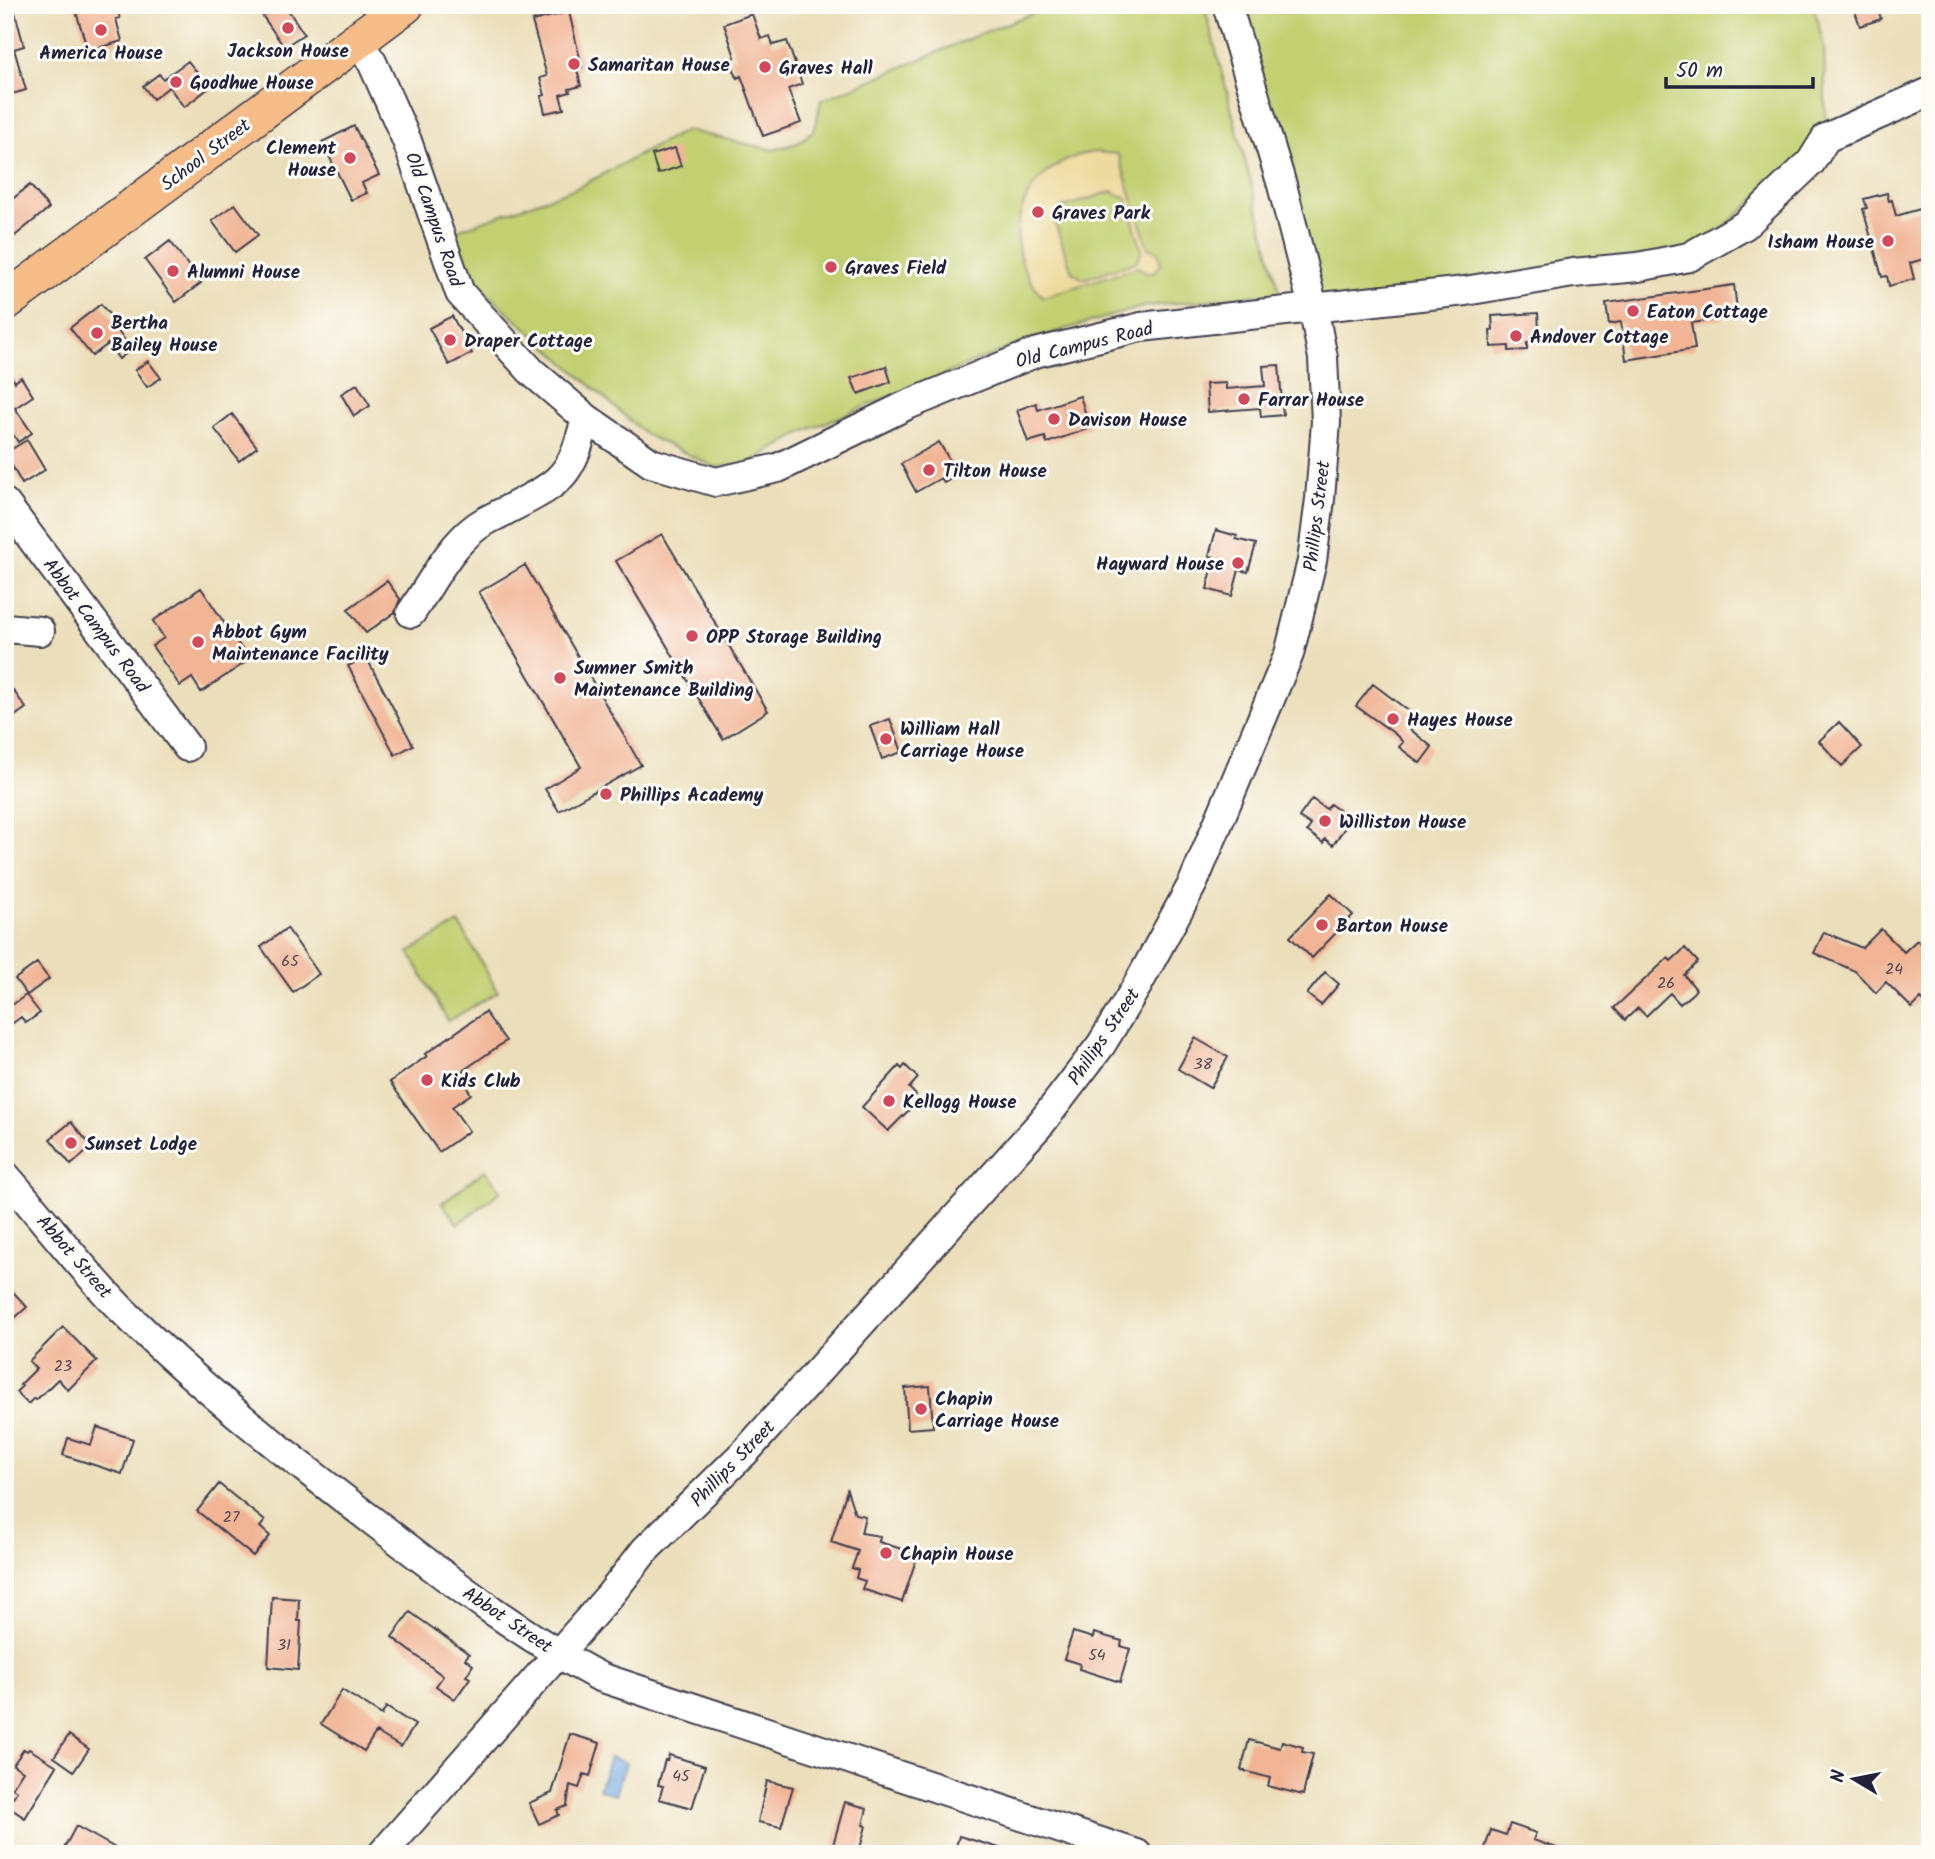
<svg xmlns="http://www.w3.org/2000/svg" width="1935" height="1859" font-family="Kalam,sans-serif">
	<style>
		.green { fill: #c2d072; stroke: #727956; stroke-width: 2 }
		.sand { fill: #eeda9e; stroke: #887e6c; stroke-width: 2; fill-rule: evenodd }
		.water { fill: #6fa7de; stroke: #48648c; stroke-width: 2 }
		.building { fill: #f1b494 }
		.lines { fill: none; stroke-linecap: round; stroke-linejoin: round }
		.minor-casing { stroke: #403e4e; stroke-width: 32 }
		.major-casing { stroke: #403e4e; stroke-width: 40 }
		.minor { stroke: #fff; stroke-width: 28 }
		.major { stroke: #f7bd88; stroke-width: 37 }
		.poi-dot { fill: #d1495b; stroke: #fdfcf7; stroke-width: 2.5 }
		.labels { text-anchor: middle; stroke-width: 6; stroke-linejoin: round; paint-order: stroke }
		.number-label { font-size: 16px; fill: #564651 }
		.poi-label { font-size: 19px; font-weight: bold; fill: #22223b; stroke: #fdfcf7; text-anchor: start }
		.street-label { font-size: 19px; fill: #22223b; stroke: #fdfcf7 }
	</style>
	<rect width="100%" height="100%" fill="#fdfcf7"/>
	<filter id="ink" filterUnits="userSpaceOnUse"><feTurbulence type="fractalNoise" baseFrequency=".0143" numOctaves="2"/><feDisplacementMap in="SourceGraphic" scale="14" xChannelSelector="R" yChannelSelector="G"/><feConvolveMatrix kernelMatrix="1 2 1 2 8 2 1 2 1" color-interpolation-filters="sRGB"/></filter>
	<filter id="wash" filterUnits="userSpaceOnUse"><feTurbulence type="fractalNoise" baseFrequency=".00686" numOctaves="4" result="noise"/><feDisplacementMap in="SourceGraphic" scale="28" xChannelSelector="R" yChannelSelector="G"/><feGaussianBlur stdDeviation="1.57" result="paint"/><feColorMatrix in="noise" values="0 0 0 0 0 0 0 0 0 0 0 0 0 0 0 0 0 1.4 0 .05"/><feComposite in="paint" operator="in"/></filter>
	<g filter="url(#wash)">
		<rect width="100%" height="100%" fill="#ebdeba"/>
		<!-- green -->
		<path class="green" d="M 1055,5 L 1204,5 L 1280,293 L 1146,306 L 1031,339 L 805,431 L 747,464 L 715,467 L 646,435 L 470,278 L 449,233 L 579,187 L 686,130 L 773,150 L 798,143 L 815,129 L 821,100 C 900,70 976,33 1055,5 Z
			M 1229,5 L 1813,5 L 1824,46 L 1826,138 L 1689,257 L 1313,307 Z
			M 459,923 L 498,992 L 448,1021 L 409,952 Z
			M 485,1170 L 501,1191 L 458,1224 L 442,1203 Z"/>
		<!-- sand -->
		<path class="sand" d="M 1095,152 L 1118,154 L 1148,248 L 1158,252 L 1161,264 L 1153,273 L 1146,273 L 1138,267 L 1043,297 C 992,243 1021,162 1095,152 ZM 1113,191 L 1116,194 L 1126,197 L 1142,251 L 1136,262 L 1083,279 L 1072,272 L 1054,220 L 1061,208 Z"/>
		<!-- water -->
		<path class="water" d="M 610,1757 L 626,1763 L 615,1795 L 599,1789 Z"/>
		<g id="blocks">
			<!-- building -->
			<path class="building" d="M 5,5 L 13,5 L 24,46 L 14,49 L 26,90 L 5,96 Z
				M 74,5 L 115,5 L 120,18 L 116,19 L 122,41 L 88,51 Z
				M 263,5 L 285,5 L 304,34 L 284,47 L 262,15 L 266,14 Z
				M 1853,5 L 1877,5 L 1881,19 L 1860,26 Z
				M 569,12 L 582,67 L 577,69 L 581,86 L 569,89 L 570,92 L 560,95 L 564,109 L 545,113 L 541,96 L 545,95 L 540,78 L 547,76 L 532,21 Z
				M 752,14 L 761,39 L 770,36 L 773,45 L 787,41 L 802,84 L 788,89 L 801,123 L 763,136 L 741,76 L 737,78 L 730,59 L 735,57 L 724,24 Z
				M 188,61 L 209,88 L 184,107 L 169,87 L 153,99 L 143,86 L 159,74 L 163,79 Z
				M 354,126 L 379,175 L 362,183 L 367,193 L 351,200 L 322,142 Z
				M 675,148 L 681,166 L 658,174 L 652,155 Z
				M 30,185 L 49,208 L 5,244 L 5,205 Z
				M 1887,193 L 1889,201 L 1892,200 L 1896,216 L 1930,206 L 1930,257 L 1910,263 L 1914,279 L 1889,286 L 1887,276 L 1882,277 L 1863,209 L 1867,208 L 1864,199 Z
				M 235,204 L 258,235 L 235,252 L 212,221 Z
				M 170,241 L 201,283 L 176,302 L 145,260 Z
				M 1734,285 L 1737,310 L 1721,312 L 1722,319 L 1691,323 L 1695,349 L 1626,360 L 1621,322 L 1609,324 L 1606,303 Z
				M 101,304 L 115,322 L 112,324 L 132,349 L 119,359 L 108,344 L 92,356 L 70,328 Z
				M 1538,313 L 1540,342 L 1527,343 L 1527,350 L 1509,351 L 1509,346 L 1491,347 L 1490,330 L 1493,330 L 1492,316 Z
				M 452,316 L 472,353 L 449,365 L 429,328 Z
				M 148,361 L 161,378 L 147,387 L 135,370 Z
				M 1279,365 L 1283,415 L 1261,417 L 1260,408 L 1208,412 L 1206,384 L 1226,383 L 1226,389 L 1265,386 L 1263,366 Z
				M 886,366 L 891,382 L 858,394 L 851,378 Z
				M 5,367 L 15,382 L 21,377 L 33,396 L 15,408 L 32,433 L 18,442 L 5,422 Z
				M 357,384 L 370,406 L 354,416 L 341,394 Z
				M 1080,396 L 1090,428 L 1047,443 L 1045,437 L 1028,442 L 1017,410 L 1036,403 L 1038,410 Z
				M 232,414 L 257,447 L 239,461 L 214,428 Z
				M 27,440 L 45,470 L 22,484 L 5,453 Z
				M 939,442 L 958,475 L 944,483 L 941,478 L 916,492 L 901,464 Z
				M 1216,530 L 1237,536 L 1236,539 L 1256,544 L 1248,572 L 1239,570 L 1232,596 L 1207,589 L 1215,557 L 1209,556 Z
				M 662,534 L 768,711 L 723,739 L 616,561 Z
				M 525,565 L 641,765 L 559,811 L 545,789 L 581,767 L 479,592 Z
				M 387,581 L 400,599 L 395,612 L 366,633 L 348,609 Z
				M 201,588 L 249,660 L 201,692 L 192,678 L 180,686 L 152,646 L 164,638 L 153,621 Z
				M 366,657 L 413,745 L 395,755 L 348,666 Z
				M 5,679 L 26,708 L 5,723 Z
				M 1373,684 L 1414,715 L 1406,726 L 1432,747 L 1420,763 L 1399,747 L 1403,742 L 1395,734 L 1356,706 Z
				M 890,719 L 902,752 L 882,759 L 870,726 Z
				M 1839,722 L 1862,747 L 1842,766 L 1819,741 Z
				M 1312,799 L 1326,809 L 1330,804 L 1344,814 L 1341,819 L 1348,823 L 1333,845 L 1325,839 L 1323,843 L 1307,831 L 1311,825 L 1299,817 Z
				M 1331,894 L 1353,915 L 1312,958 L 1290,937 Z
				M 287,928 L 319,974 L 293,992 L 261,947 Z
				M 1881,929 L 1904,952 L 1917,940 L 1930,953 L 1930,1008 L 1921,999 L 1912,1008 L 1886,982 L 1876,993 L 1855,971 L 1814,953 L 1824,932 L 1862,948 Z
				M 1685,948 L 1698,962 L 1684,975 L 1696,989 L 1693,993 L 1680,1004 L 1670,993 L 1646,1016 L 1638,1008 L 1625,1020 L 1614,1008 L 1668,958 L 1671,961 Z
				M 37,963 L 49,979 L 27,995 L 15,979 Z
				M 1325,972 L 1339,984 L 1321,1005 L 1307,994 Z
				M 26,995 L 40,1013 L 26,1023 L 21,1017 L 5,1029 L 5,1010 Z
				M 485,1012 L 506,1041 L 458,1074 L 471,1094 L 452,1107 L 469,1131 L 439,1152 L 390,1082 L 427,1056 L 425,1054 Z
				M 1195,1038 L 1228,1057 L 1210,1088 L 1178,1069 Z
				M 905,1065 L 918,1078 L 909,1088 L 916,1095 L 905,1106 L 909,1110 L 888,1131 L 862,1107 L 899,1066 L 902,1069 Z
				M 71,1122 L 92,1147 L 71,1165 L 50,1139 Z
				M 5,1283 L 27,1307 L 5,1327 Z
				M 63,1327 L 97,1361 L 68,1390 L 58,1379 L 36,1400 L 34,1398 L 28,1404 L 16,1392 L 22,1386 L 20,1385 L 36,1369 L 29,1361 Z
				M 930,1386 L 933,1427 L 908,1429 L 905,1388 Z
				M 97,1427 L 133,1439 L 122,1474 L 63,1455 L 68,1438 L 91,1445 Z
				M 219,1484 L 265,1521 L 260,1527 L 270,1536 L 253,1556 L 197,1511 Z
				M 847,1490 L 855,1514 L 865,1516 L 861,1533 L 880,1536 L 879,1542 L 918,1554 L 902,1602 L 862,1589 L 865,1581 L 856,1578 L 858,1570 L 852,1568 L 858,1551 L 831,1542 Z
				M 272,1597 L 299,1599 L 298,1621 L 301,1621 L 298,1670 L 268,1667 Z
				M 410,1612 L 469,1654 L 465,1659 L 473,1665 L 466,1676 L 470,1678 L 455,1699 L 436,1686 L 443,1676 L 392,1637 Z
				M 1073,1632 L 1093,1638 L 1094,1633 L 1122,1641 L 1121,1646 L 1130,1649 L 1120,1682 L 1079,1669 L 1080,1664 L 1064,1659 Z
				M 342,1690 L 382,1715 L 386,1707 L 415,1725 L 401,1747 L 376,1732 L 364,1751 L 321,1724 Z
				M 570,1734 L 600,1743 L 590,1776 L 584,1774 L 579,1788 L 570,1785 L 567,1806 L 557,1810 L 559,1815 L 539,1824 L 529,1803 L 552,1793 Z
				M 69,1735 L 89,1749 L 74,1771 L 54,1757 Z
				M 1249,1740 L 1280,1748 L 1282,1741 L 1303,1747 L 1302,1752 L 1313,1754 L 1303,1795 L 1268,1786 L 1270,1778 L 1241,1770 Z
				M 24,1749 L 27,1751 L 29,1749 L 57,1766 L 25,1818 L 7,1806 L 17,1791 L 12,1788 L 23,1771 L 13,1765 Z
				M 669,1755 L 705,1766 L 692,1808 L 659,1799 L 663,1786 L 658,1785 L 665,1760 L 667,1761 Z
				M 767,1781 L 793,1787 L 781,1827 L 758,1822 Z
				M 845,1802 L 867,1808 L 863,1825 L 866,1826 L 859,1852 L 833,1845 Z
				M 1510,1824 L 1536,1833 L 1533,1840 L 1565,1851 L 1565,1854 L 1483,1854 L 1491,1830 L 1506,1835 Z
				M 76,1826 L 126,1854 L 61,1854 Z
				M 959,1836 L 1006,1850 L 1005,1854 L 954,1854 Z"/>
		</g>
	</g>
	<g filter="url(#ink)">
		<use href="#blocks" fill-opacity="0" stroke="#403e4e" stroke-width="2"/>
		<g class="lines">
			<!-- minor casing -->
			<g class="minor-casing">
				<path id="minor" d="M 357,41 L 372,62 L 407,141 L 460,293 L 532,372 L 586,418 L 651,463 L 716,482 L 778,468 L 905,406 L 1035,353 L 1141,327 L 1465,291 L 1573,273 L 1638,267 L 1689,257 L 1745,225 L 1811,162 L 1826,138 L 1930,92
					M 5,503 L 187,747
					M 411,613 C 431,584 448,548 476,527 C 485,520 496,516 505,511 C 560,482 570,481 586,418
					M 5,628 L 40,631
					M 5,1175 C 43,1218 79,1266 119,1307 C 201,1389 294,1461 386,1531 C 454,1584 524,1637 600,1677 L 1137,1854
					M 382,1854 L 610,1595 L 645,1550 L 747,1450 L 1042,1122 L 1101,1045 L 1137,986 L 1193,883 L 1289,654 L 1312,561 L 1320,499 L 1326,422 L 1323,358 L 1313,307 L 1282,185 L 1227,5"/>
			</g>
			<!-- major casing -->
			<g class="major-casing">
				<path id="major" d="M 5,302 L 405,5"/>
			</g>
			<!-- minor -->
			<use href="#minor" class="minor"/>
			<!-- major -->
			<use href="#major" class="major"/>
		</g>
	</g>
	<!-- markers -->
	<g class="poi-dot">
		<circle cx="288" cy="28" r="7"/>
		<circle cx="101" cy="30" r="7"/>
		<circle cx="574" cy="64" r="7"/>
		<circle cx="765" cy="67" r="7"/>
		<circle cx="176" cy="82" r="7"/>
		<circle cx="350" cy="158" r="7"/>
		<circle cx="1038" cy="212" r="7"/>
		<circle cx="1888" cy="241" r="7"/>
		<circle cx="831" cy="267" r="7"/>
		<circle cx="173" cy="271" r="7"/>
		<circle cx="1633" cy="311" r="7"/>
		<circle cx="97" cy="333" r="7"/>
		<circle cx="1516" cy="336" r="7"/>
		<circle cx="450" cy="340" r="7"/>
		<circle cx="1244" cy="399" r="7"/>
		<circle cx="1054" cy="419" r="7"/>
		<circle cx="929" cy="470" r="7"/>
		<circle cx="1238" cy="563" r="7"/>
		<circle cx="692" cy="636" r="7"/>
		<circle cx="198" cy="642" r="7"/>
		<circle cx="560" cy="678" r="7"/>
		<circle cx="1393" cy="719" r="7"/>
		<circle cx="886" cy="739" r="7"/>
		<circle cx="606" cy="794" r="7"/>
		<circle cx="1325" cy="821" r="7"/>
		<circle cx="1322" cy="925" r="7"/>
		<circle cx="427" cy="1080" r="7"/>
		<circle cx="889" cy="1101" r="7"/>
		<circle cx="71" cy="1143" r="7"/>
		<circle cx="921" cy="1409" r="7"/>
		<circle cx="886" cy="1553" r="7"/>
	</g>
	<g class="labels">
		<!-- number labels -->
		<g class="number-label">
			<text x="290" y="966">65</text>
			<text x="1894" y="974">24</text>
			<text x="1666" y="988">26</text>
			<text x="1203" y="1069">38</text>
			<text x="63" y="1371">23</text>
			<text x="231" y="1522">27</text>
			<text x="284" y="1650">31</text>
			<text x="1097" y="1660">54</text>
			<text x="681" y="1781">45</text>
		</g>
		<!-- poi labels -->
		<g class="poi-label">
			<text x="288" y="57" text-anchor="middle">Jackson House</text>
			<text x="101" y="59" text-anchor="middle">America House</text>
			<text x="588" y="71">Samaritan House</text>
			<text x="779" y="74">Graves Hall</text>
			<text x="190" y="89">Goodhue House</text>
			<text x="336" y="154" text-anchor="end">Clement<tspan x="336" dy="22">House</tspan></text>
			<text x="1052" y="219">Graves Park</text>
			<text x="1874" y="248" text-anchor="end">Isham House</text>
			<text x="845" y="274">Graves Field</text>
			<text x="187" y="278">Alumni House</text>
			<text x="1647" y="318">Eaton Cottage</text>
			<text x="111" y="329">Bertha<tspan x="111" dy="22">Bailey House</tspan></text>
			<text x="1530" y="343">Andover Cottage</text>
			<text x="464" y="347">Draper Cottage</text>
			<text x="1258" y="406">Farrar House</text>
			<text x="1068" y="426">Davison House</text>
			<text x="943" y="477">Tilton House</text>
			<text x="1224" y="570" text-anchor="end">Hayward House</text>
			<text x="212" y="638">Abbot Gym<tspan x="212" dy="22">Maintenance Facility</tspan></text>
			<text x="706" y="643">OPP Storage Building</text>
			<text x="574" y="674">Sumner Smith<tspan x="574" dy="22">Maintenance Building</tspan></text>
			<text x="1407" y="726">Hayes House</text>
			<text x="900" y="735">William Hall<tspan x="900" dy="22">Carriage House</tspan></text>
			<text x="620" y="801">Phillips Academy</text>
			<text x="1339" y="828">Williston House</text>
			<text x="1336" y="932">Barton House</text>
			<text x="441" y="1087">Kids Club</text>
			<text x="903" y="1108">Kellogg House</text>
			<text x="85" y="1150">Sunset Lodge</text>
			<text x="935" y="1405">Chapin<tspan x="935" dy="22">Carriage House</tspan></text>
			<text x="900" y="1560">Chapin House</text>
		</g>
		<!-- street labels -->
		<g class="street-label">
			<text transform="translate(205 154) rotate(-37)" y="7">School Street</text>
			<text transform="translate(435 219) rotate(71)" y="7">Old Campus Road</text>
			<text transform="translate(1084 344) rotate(-14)" y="7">Old Campus Road</text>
			<text transform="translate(1316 516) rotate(-83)" y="7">Phillips Street</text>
			<text transform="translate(97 625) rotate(53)" y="7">Abbot Campus Road</text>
			<text transform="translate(1103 1036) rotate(-56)" y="7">Phillips Street</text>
			<text transform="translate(75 1256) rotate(49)" y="7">Abbot Street</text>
			<text transform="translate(732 1463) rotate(-46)" y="7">Phillips Street</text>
			<text transform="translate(508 1619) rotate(34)" y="7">Abbot Street</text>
		</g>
	</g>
	<!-- margin -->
	<rect width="1935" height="1859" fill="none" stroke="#fdfcf7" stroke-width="28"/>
	<!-- north arrow -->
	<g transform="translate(1854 1779) rotate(280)" stroke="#fdfcf7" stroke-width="5" paint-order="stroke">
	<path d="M0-5L12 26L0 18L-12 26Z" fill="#22223b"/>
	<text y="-10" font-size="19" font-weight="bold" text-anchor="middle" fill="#22223b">N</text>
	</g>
	<!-- scale -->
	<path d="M1666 77v10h147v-10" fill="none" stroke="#22223b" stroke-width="3.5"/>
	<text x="1676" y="77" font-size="21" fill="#22223b" stroke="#fdfcf7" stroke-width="5" paint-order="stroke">50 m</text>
</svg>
